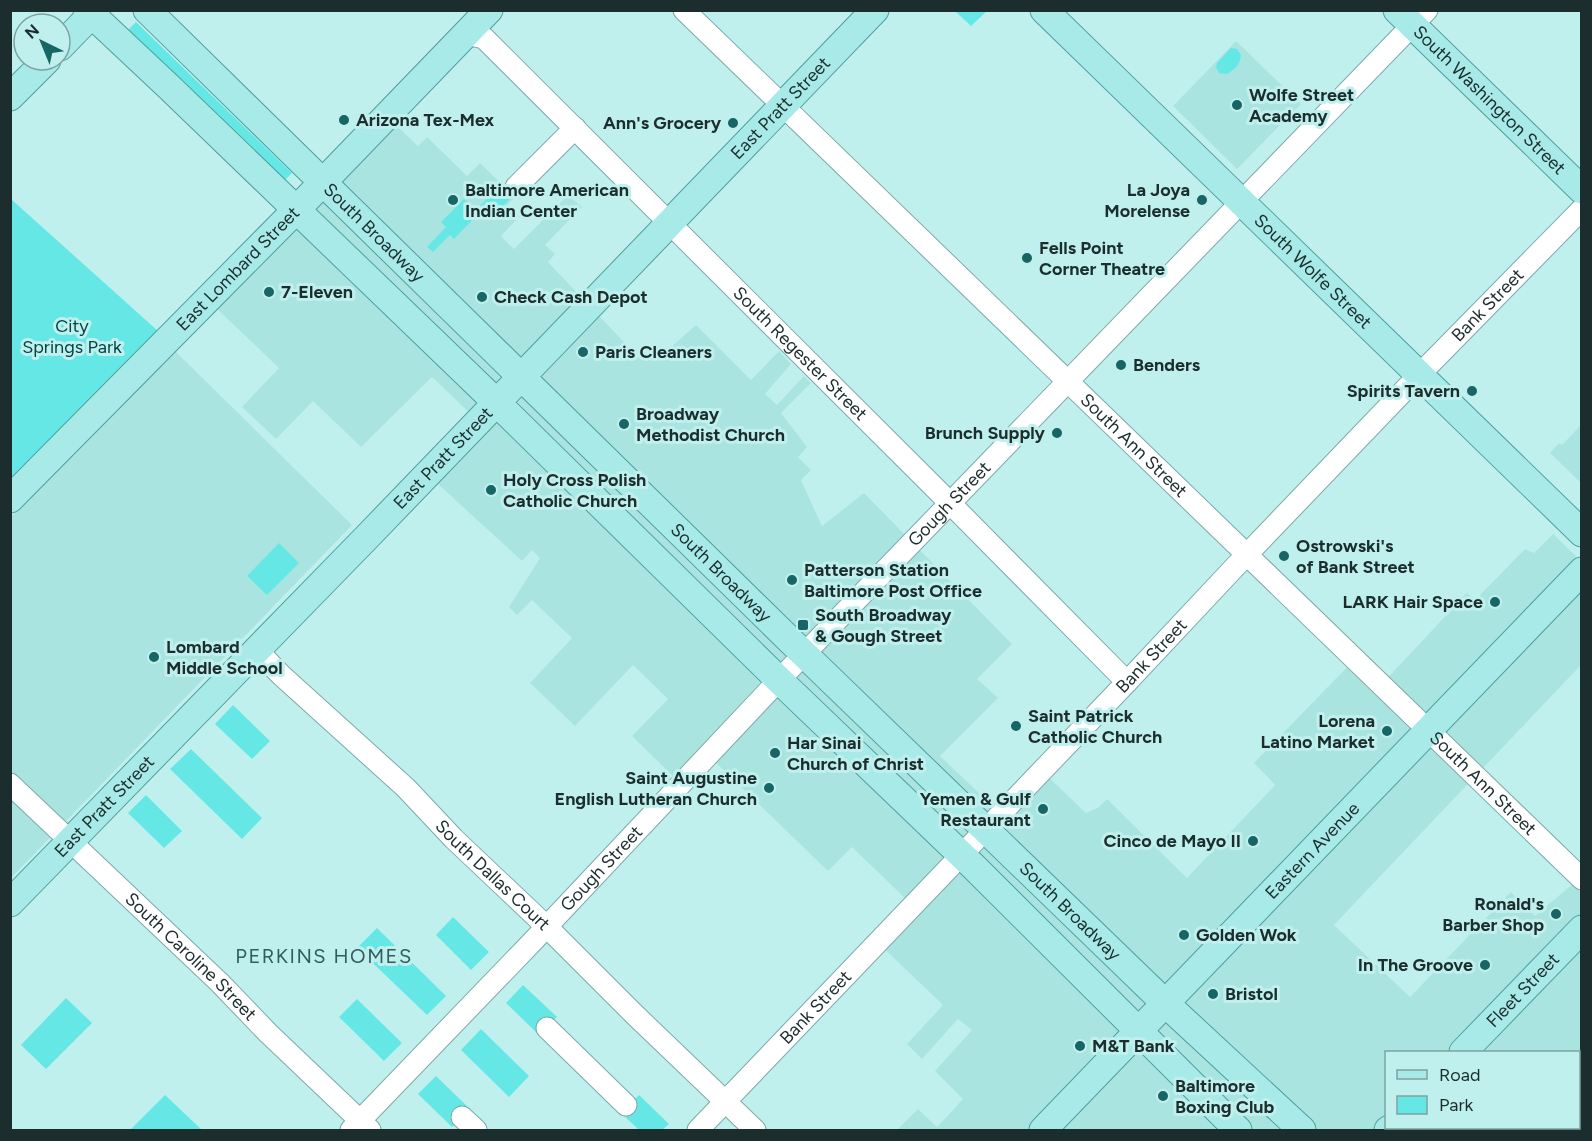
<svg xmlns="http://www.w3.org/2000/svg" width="1592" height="1141" font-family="Figtree,sans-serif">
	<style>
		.built { fill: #aae4e1 }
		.green { fill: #65e8e5 }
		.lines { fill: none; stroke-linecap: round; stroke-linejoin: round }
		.minor-casing { stroke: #7caaa8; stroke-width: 23 }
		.major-casing { stroke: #509f9d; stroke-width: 29 }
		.minor { stroke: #fff; stroke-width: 21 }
		.major { stroke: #a7eae8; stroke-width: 27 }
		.poi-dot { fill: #176564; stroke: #c0f0ee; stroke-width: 2 }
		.labels { text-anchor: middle; stroke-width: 6; stroke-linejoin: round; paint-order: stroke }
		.poi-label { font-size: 18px; font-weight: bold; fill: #1b2e2d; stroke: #c0f0ee; text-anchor: start }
		.street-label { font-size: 18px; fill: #1b2e2d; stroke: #c0f0ee }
		.park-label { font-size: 18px; fill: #014443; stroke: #c0f0ee }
		.neighbourhood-label { font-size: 20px; letter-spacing: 1.5px; fill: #315d5c; stroke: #c0f0ee }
	</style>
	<rect width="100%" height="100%" fill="#c0f0ee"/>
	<!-- built -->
	<path class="built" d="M 1236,41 L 1301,104 L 1237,169 L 1173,106 Z
		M 395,124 L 418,146 L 427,137 L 467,176 L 480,163 L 515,197 L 508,204 L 520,216 L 501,236 L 514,249 L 568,195 L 582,207 L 545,245 L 555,254 L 548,262 L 639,358 L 661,356 L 696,325 L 751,380 L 779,351 L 791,364 L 765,394 L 777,405 L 804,376 L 811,383 L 781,413 L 807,447 L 798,457 L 811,470 L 801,480 L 822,526 L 864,493 L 1012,644 L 977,679 L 998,698 L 940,756 L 998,811 L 1039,768 L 1086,813 L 1099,807 L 1107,799 L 1187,878 L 1275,785 L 1254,763 L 1353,661 L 1380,686 L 1467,593 L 1475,600 L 1525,549 L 1534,553 L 1553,534 L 1581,561 L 1581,665 L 1334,925 L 1410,997 L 1511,892 L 1535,916 L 1581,877 L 1582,1064 L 1579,1067 L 1578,1052 L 1386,1052 L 1386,1128 L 1541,1128 L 1544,1130 L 897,1130 L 918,1109 L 937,1127 L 963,1099 L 935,1071 L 972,1030 L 958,1019 L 922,1059 L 907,1044 L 943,1005 L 875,940 L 910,903 L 852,847 L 828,871 L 711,758 L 683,786 L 632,736 L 668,699 L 633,665 L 575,726 L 530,683 L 572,638 L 532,600 L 517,615 L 509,607 L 540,558 L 532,550 L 522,561 L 427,474 L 478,421 L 432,377 L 361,447 L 313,401 L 276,439 L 242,407 L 279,368 L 217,309 Z
		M 174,350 L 352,525 L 11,878 L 11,517 Z
		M 1580,426 L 1582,427 L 1581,483 L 1550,453 L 1559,443 L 1562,445 Z"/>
	<!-- green -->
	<path class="green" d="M 955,11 L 987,11 L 971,26 Z
		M 136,22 L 292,173 L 284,181 L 128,30 Z
		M 1231,48 L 1237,49 L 1241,55 C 1240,65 1235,69 1227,74 L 1219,73 L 1216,67 L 1217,63 Z
		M 499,186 L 511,198 L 499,210 L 491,201 L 454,239 L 450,235 L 433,252 L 427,247 L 446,227 L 441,222 L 464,199 L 474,208 L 477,209 Z
		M 11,199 L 158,331 L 11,486 Z
		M 279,543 L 299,563 L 267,595 L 247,576 Z
		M 233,705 L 270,741 L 252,759 L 215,724 Z
		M 191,749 L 262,818 L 242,839 L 170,769 Z
		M 146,795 L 182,831 L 164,848 L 128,813 Z
		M 453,917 L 489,952 L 471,970 L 436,935 Z
		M 377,928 L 446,996 L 427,1015 L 357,948 Z
		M 523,985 L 557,1017 L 539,1035 L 506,1003 Z
		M 66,998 L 92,1023 L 46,1069 L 21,1045 Z
		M 357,999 L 402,1043 L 384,1061 L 339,1017 Z
		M 481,1029 L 529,1076 L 509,1097 L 461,1050 Z
		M 436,1076 L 470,1109 L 452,1127 L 418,1094 Z
		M 165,1095 L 202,1130 L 130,1130 Z
		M 639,1095 L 669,1124 L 662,1130 L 639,1130 L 621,1113 Z"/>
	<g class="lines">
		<!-- minor casing -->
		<g class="minor-casing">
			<g id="minor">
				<path id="s1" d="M 684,10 L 1582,879"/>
				<path id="s2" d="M 466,34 L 484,38 L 937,490 L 1127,682"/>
				<path d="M 516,187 L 575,128"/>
				<path id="s3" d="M 257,650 L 281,675 L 406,788 L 454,839 L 546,926 L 634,1014 L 755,1130"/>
				<path id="s4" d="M 10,784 L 220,983 L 268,1033 L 370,1130"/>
				<path d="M 547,1028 L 626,1105"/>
				<path d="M 462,1117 L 476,1130"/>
				<path id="s5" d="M 351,1130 L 535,939 L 779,680 L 1427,10"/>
				<path id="s6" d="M 698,1130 L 1127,682 L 1233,569 L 1419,375 L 1582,209"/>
			</g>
		</g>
		<!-- major casing -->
		<g class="major-casing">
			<g id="major">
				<path d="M 87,10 L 169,87 L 496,402 L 779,680 L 973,866 L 1238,1130"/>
				<path id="s7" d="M 147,10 L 804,654 L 1165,1003 L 1302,1130"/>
				<path id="s8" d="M 1044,10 L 1582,533"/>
				<path id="s9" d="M 1397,10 L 1582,190"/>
				<path d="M 60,47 L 96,10"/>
				<path d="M 10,97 L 47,60"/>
				<path id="s10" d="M 10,499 L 296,210 L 489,10"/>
				<path id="s11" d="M 10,903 L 367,537 L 875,10"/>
				<path id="s12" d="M 1463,1052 L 1582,929"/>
				<path id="s13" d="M 1043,1130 L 1582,571"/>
				<path d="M 1388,1130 L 1391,1128"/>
			</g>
		</g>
		<!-- minor -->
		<use href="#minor" class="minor"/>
		<!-- major -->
		<use href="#major" class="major"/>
	</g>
	<!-- markers -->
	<g class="poi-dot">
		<circle cx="1237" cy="105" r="6"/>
		<circle cx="344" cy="120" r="6"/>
		<circle cx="733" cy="123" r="6"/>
		<circle cx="453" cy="200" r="6"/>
		<circle cx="1202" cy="200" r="6"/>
		<circle cx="1027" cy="258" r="6"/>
		<circle cx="269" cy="292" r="6"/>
		<circle cx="482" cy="297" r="6"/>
		<circle cx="583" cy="352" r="6"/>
		<circle cx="1121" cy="365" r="6"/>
		<circle cx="1472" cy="391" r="6"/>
		<circle cx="624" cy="424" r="6"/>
		<circle cx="1057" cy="433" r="6"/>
		<circle cx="491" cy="490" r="6"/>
		<circle cx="1284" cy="556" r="6"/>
		<circle cx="792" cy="580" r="6"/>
		<circle cx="1495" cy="602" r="6"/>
		<rect x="797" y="619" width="12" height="12" rx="3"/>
		<circle cx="154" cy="657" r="6"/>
		<circle cx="1016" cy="726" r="6"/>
		<circle cx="1387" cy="731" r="6"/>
		<circle cx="775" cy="753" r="6"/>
		<circle cx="769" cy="788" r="6"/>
		<circle cx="1043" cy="809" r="6"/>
		<circle cx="1253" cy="841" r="6"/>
		<circle cx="1556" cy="914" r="6"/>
		<circle cx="1184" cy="935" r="6"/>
		<circle cx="1485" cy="965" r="6"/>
		<circle cx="1213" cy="994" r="6"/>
		<circle cx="1080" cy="1046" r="6"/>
		<circle cx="1163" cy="1096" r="6"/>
	</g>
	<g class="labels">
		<!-- poi labels -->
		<g class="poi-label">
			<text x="1249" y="101">Wolfe Street<tspan x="1249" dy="21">Academy</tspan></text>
			<text x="356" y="126">Arizona Tex-Mex</text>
			<text x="721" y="129" text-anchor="end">Ann's Grocery</text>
			<text x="465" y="196">Baltimore American<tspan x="465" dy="21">Indian Center</tspan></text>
			<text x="1190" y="196" text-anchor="end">La Joya<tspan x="1190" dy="21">Morelense</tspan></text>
			<text x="1039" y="254">Fells Point<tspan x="1039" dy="21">Corner Theatre</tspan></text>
			<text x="281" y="298">7-Eleven</text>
			<text x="494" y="303">Check Cash Depot</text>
			<text x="595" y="358">Paris Cleaners</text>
			<text x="1133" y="371">Benders</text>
			<text x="1460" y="397" text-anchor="end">Spirits Tavern</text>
			<text x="636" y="420">Broadway<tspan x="636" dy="21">Methodist Church</tspan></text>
			<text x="1045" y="439" text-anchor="end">Brunch Supply</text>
			<text x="503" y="486">Holy Cross Polish<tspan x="503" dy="21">Catholic Church</tspan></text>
			<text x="1296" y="552">Ostrowski's<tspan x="1296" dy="21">of Bank Street</tspan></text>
			<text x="804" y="576">Patterson Station<tspan x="804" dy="21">Baltimore Post Office</tspan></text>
			<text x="1483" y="608" text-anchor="end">LARK Hair Space</text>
			<text x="815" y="621">South Broadway<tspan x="815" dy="21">&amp; Gough Street</tspan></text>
			<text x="166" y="653">Lombard<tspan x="166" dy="21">Middle School</tspan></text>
			<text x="1028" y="722">Saint Patrick<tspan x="1028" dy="21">Catholic Church</tspan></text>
			<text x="1375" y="727" text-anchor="end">Lorena<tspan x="1375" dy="21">Latino Market</tspan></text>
			<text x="787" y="749">Har Sinai<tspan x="787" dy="21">Church of Christ</tspan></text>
			<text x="757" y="784" text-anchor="end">Saint Augustine<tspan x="757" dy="21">English Lutheran Church</tspan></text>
			<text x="1031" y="805" text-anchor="end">Yemen &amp; Gulf<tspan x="1031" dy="21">Restaurant</tspan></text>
			<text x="1241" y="847" text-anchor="end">Cinco de Mayo II</text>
			<text x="1544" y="910" text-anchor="end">Ronald's<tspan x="1544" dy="21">Barber Shop</tspan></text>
			<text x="1196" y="941">Golden Wok</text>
			<text x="1473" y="971" text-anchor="end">In The Groove</text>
			<text x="1225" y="1000">Bristol</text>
			<text x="1092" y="1052">M&amp;T Bank</text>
			<text x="1175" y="1092">Baltimore<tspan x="1175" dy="21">Boxing Club</tspan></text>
		</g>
		<!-- street labels -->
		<g class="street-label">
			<text dy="6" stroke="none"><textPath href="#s9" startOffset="129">South Washington Street</textPath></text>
			<text dy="6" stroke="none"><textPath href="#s11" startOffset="1107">East Pratt Street</textPath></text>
			<text dy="6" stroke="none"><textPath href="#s7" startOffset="318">South Broadway</textPath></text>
			<text dy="6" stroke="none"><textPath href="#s10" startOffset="324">East Lombard Street</textPath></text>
			<text dy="6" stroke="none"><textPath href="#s8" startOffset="375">South Wolfe Street</textPath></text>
			<text dy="6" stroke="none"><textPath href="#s6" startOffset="1142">Bank Street</textPath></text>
			<text dy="6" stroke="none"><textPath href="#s2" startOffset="465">South Regester Street</textPath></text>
			<text dy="6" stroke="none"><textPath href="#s1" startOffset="626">South Ann Street</textPath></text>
			<text dy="6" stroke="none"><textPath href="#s11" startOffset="621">East Pratt Street</textPath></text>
			<text dy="6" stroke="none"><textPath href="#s5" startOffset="866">Gough Street</textPath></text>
			<text dy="6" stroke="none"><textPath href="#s7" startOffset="804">South Broadway</textPath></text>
			<text dy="6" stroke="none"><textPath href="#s6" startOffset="656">Bank Street</textPath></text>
			<text dy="6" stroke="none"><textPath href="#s1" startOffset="1112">South Ann Street</textPath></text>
			<text dy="6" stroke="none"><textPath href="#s11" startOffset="135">East Pratt Street</textPath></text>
			<text dy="6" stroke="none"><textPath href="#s13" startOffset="388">Eastern Avenue</textPath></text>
			<text dy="6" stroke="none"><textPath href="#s5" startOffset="362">Gough Street</textPath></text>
			<text dy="6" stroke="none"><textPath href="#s3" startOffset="326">South Dallas Court</textPath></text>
			<text dy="6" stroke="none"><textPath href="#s7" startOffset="1290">South Broadway</textPath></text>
			<text dy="6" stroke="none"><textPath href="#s4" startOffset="250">South Caroline Street</textPath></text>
			<text dy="6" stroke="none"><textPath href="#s12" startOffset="86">Fleet Street</textPath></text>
			<text dy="6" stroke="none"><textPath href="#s6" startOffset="170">Bank Street</textPath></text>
		</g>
		<!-- park labels -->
		<g class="park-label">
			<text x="72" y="332">City<tspan x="72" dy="21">Springs Park</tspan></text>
		</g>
		<!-- neighbourhood labels -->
		<g class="neighbourhood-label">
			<text x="324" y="963">PERKINS HOMES</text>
		</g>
	</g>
	<!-- border -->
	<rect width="1592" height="1141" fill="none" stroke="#1b2e2d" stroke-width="24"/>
	<!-- legend -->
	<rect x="1385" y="1051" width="195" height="78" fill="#c0f0ee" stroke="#7ea2a1" stroke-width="1.5"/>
	<rect x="1397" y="1070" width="30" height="9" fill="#a7eae8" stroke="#7ea2a1" stroke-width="1.5"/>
	<text x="1439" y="1081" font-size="18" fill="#1b2e2d">Road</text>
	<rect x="1397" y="1096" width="30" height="18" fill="#65e8e5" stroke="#7ea2a1" stroke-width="1.5"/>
	<text x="1439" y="1111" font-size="18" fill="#1b2e2d">Park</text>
	<!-- north arrow -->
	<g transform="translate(42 42) rotate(317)"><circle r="28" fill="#c0f0ee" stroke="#7ea2a1" stroke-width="1.5"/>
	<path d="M0-4.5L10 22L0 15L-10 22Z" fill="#176564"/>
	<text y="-9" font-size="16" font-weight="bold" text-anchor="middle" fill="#1b2e2d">N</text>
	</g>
</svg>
